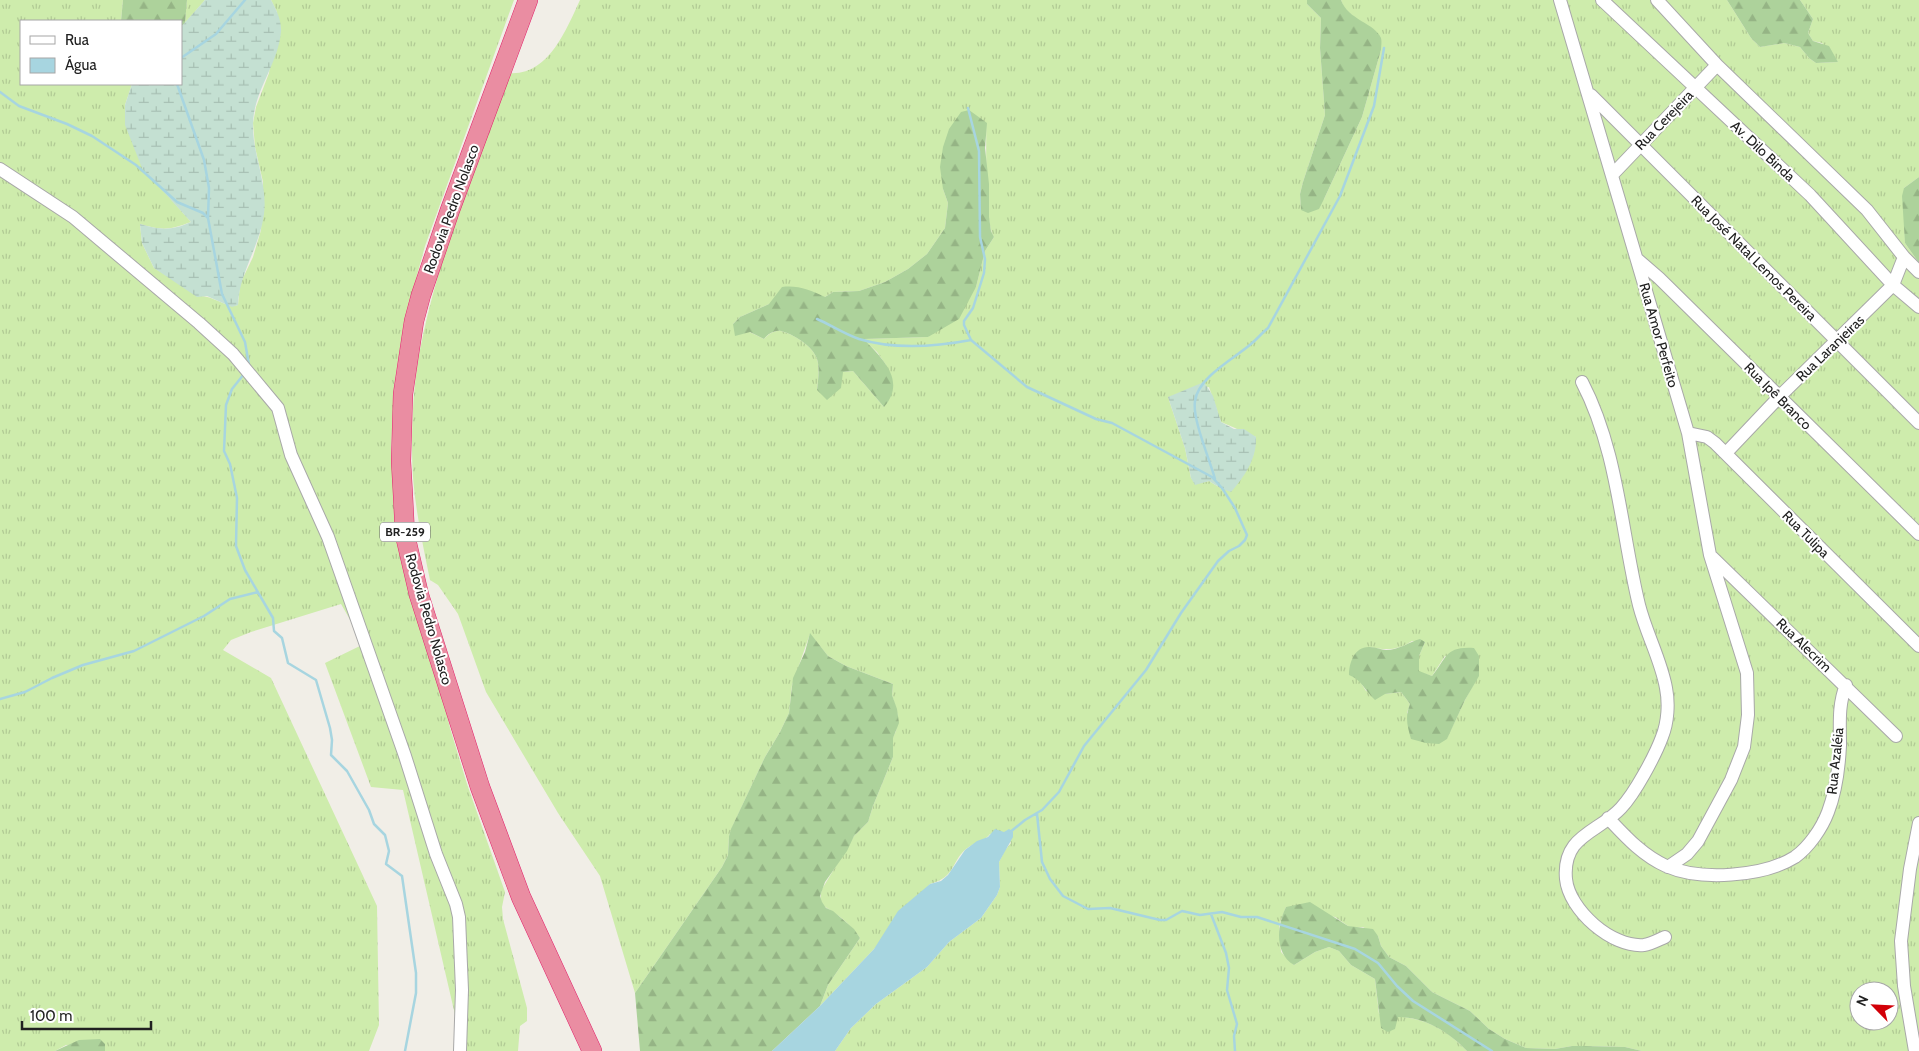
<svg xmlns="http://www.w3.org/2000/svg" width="1919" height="1051" font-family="Cabin,sans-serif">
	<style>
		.grass { fill: url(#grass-tufts); fill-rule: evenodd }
		.forest { fill: url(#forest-firs) }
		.wetland { fill: url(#wetland-marsh) }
		.water { fill: #a7d5e0 }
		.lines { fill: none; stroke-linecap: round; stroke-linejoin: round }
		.stream { stroke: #a7d5e0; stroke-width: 2.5 }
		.minor-casing { stroke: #a8a8a8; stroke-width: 14 }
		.highway-casing { stroke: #e1226b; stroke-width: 20 }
		.minor { stroke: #fff; stroke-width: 12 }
		.highway { stroke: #ea8da2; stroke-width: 19 }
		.labels { text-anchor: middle; stroke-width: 4; stroke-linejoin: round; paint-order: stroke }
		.shield { fill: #fff; stroke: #646464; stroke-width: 1 }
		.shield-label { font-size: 12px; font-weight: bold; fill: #212121 }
		.street-label { font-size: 14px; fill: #212121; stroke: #fff }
	</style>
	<defs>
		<pattern id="grass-tufts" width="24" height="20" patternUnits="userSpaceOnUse" patternTransform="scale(1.25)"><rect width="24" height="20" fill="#ceecac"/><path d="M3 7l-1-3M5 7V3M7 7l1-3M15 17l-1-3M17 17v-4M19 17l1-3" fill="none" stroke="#b1ca94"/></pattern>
		<pattern id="forest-firs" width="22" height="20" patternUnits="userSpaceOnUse" patternTransform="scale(1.25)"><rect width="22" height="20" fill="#add29b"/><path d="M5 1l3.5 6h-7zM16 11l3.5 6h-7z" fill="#95b485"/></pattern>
		<pattern id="wetland-marsh" width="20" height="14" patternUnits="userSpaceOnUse" patternTransform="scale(1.25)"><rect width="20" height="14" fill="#c4e0d2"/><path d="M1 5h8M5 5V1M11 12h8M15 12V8" fill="none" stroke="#a8c0b4"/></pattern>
	</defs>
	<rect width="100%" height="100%" fill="#f1eee7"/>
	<!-- grass -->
	<path class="grass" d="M 0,0 L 123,0 L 121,21 L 21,21 L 21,84 L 132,84 L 125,105 L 160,187 L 191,222 C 169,230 163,231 140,224 L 142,243 L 154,268 L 202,296 C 215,297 226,308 238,305 L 240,284 L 253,257 L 261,230 L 263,182 L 255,147 L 253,123 L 256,107 L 269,73 L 277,12 L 271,0 L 514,0 L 425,246 L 404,323 L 394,387 L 391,450 L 395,496 L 450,728 L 467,784 L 505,892 L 502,907 L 503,919 L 527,1008 L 527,1021 L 520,1026 L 518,1051 L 456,1051 L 456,1019 L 403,790 L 371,787 L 325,663 L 364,644 L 341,604 L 251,632 L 231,640 L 223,650 L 271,678 L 377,906 L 379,1025 L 369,1051 L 105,1051 L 105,1044 L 66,1045 L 55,1051 L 0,1051 Z
		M 187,0 L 205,0 L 185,23 Z
		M 580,0 L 1307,0 L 1307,4 L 1321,18 L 1320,48 L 1325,115 L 1303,182 L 1300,194 L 1301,210 L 1324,199 L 1362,117 L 1381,50 L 1353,16 L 1344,8 L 1341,0 L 1727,0 L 1751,38 L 1760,47 L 1784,43 L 1800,47 L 1809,58 L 1816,63 L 1838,62 L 1822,43 L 1813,41 L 1808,33 L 1813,19 L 1800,0 L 1919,0 L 1919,177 L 1904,188 L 1905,243 L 1919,263 L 1919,1051 L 1642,1051 L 1625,1047 L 1586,1046 L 1572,1046 L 1555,1049 L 1526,1048 L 1505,1039 L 1489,1029 L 1470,1011 L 1432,992 L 1406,966 L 1389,957 L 1381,946 L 1378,936 L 1363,927 L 1354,928 L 1348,926 L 1335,917 L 1286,907 L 1279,925 L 1281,952 L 1294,965 L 1315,952 L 1329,947 L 1339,951 L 1351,965 L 1375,979 L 1379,1014 C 1390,1016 1400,1016 1410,1018 C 1433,1022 1452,1035 1467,1051 L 835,1051 L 851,1028 L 876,1004 L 927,967 L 949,942 L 981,918 L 997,895 L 1000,887 L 999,862 L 1005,850 L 1011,843 L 1004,832 L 990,834 C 985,841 973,843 966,849 C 950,863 956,877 930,884 L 874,949 L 820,1006 L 828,985 L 860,938 C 853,928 844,919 833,912 C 828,908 824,908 821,901 C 820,897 821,893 822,889 L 854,836 L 868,822 L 873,806 L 893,757 L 893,737 L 896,731 L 898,716 L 892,695 L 893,684 L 846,666 L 828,656 L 810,634 L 792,685 L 789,713 L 780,732 L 765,757 L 734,823 L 729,836 L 728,855 L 722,867 L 635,993 L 600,876 L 558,813 L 486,692 L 458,614 L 438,585 L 430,580 C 421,536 412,495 412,450 C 412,413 414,376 422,340 C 441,249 477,161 508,73 C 548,77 566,30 580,0 ZM 986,123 C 987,147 984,219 994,237 L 985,251 L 976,287 L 928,337 L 863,339 L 877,352 L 886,365 L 884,407 L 853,371 L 843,372 L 817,390 C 818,381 820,368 817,359 C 813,346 793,334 781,331 C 774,330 769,334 764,339 L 733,324 L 740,317 L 769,304 L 825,297 L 833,292 L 859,291 L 885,282 L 908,269 L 927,254 L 945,228 L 948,203 L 943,189 ZM 1209,387 L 1221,422 L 1256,437 L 1253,456 L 1222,489 L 1209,481 L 1199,483 L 1191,478 L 1185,448 L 1168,397 ZM 1412,641 L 1425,642 L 1419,656 L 1419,672 L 1432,676 L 1445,656 L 1478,676 L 1465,700 L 1447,738 L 1407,713 L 1410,704 L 1401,692 L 1385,694 L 1366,691 L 1358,678 L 1369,647 C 1385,650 1398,651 1412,641 ZM 1859,991 L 1889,991 L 1889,1021 L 1859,1021 Z"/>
	<!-- forest -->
	<path class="forest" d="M 123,0 L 187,0 L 185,23 L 181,27 L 181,21 L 121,21 Z
		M 1307,0 L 1341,0 C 1348,20 1375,23 1381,38 C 1382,42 1381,47 1381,50 L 1362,117 L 1324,199 L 1319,209 L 1308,213 L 1301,210 L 1300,194 L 1303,182 L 1325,115 L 1320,48 L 1321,18 L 1307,4 Z
		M 1727,0 L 1800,0 L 1813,19 L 1808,33 L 1813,41 L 1829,46 L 1838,62 L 1816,63 L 1809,58 L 1800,47 L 1784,43 L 1760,47 L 1751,38 Z
		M 969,110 L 987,123 L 985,148 L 989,184 L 989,217 L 991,231 L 994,237 L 985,251 L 976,287 L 959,319 L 928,337 L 864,339 C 882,359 907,380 884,407 L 853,371 L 843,372 L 841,388 L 827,400 L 817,390 C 818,381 820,368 817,359 C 813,346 793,334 781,331 C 774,330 768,334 764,339 L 750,332 L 735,336 L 733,324 L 740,317 L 769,304 L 782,287 C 798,285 810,290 825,297 L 833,292 L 859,291 L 885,282 L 908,269 L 927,254 L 945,228 L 948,203 L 943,189 L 940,167 L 943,147 L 949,129 L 961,112 Z
		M 1919,177 L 1919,263 L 1905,243 L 1902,196 L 1904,188 Z
		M 810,633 L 828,656 L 846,666 L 893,684 L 892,695 L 897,709 L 899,723 L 893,738 L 893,757 L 873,806 L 868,822 L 854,836 L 847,851 L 825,882 L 820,896 L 822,902 L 826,908 L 833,911 L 854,929 L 860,938 L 828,985 L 820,1006 L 772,1051 L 640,1051 L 635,993 L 722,867 L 728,855 L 729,836 L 731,829 L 765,757 L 780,732 L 789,713 L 793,678 L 805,652 Z
		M 1420,639 L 1425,642 L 1419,656 L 1419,671 L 1432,676 C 1447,658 1445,646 1474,648 L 1479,656 L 1479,676 L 1465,700 L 1447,739 L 1439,744 L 1426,743 L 1411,739 C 1407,725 1405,717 1410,704 L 1401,692 L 1385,694 L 1375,700 C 1366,692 1361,679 1349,675 C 1349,662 1355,646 1370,647 C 1376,647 1381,650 1386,650 C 1399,650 1409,642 1420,639 Z
		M 1310,902 L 1348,926 L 1373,929 L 1378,936 L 1381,946 L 1389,957 L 1406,966 L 1432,992 L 1470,1011 L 1489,1029 L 1505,1039 L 1526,1048 L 1555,1049 L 1572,1046 L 1586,1046 L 1625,1047 L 1642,1051 L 1467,1051 C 1449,1032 1425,1017 1398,1017 L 1395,1029 L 1388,1032 L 1381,1028 L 1375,979 L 1351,965 L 1339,951 L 1329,947 L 1315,952 L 1294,965 C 1274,953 1277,925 1286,907 Z
		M 100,1039 L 105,1044 L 105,1051 L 55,1051 L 79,1040 Z"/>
	<!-- wetland -->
	<path class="wetland" d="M 205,0 L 271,0 C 276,9 282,21 281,32 C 278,64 254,91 253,123 C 252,154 268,183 264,214 C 260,246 239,273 238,305 L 232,307 L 207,296 L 197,297 L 154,268 L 142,243 L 140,224 C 161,230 171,231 191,222 L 142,168 L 125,125 L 125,105 L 132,84 L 181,84 L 181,27 Z
		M 1204,382 L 1213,396 L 1221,422 L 1234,429 L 1244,429 L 1256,437 C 1257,458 1245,476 1231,492 L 1222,489 L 1209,481 L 1195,485 L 1191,478 L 1185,448 L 1168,397 Z"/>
	<!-- water -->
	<path class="water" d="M 995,829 L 1004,832 L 1009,829 L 1013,832 L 1013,837 L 999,862 L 1000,887 L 997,895 L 981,918 L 949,942 L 927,967 L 876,1004 L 851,1028 L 835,1051 L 772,1051 L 820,1006 L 874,949 L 898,911 L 930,884 L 941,881 L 948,875 L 965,850 L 977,841 L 988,837 Z"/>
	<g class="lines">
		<!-- stream -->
		<path class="stream" d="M 181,58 L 216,34 L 245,0
			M 177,84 L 204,160 L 209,188 L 208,218 L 222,294 L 245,342 L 249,365
			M 0,92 L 19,106 L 67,124 L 92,136 L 136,165 L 177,202 L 203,213 L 208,218
			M 968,108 L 979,151 L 980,237 L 985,259 L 984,273 L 973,308 L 964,321 L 964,325 L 971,340 L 1027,387 L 1096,419 L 1112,423 L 1212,477 L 1222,488 L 1235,508 L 1247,535 L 1245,540 L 1239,546 L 1229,551 L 1218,561 L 1181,613 L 1146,670 L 1084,746 L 1059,792 L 1042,810 L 1025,820 L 1009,833
			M 817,319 C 831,325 844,334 859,339 C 895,350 934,347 971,340
			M 244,374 L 232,389 L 226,405 L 224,451 L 230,464 L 237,498 L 236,546 L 245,570 L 273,618 L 274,631 L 282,638 L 288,663 L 316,680 L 330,728 L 332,740 L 331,755 L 347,771 L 369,810 L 374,824 L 385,835 L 389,851 L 386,864 L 402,876 L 416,973 L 416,993 L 405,1051
			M 1215,479 C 1210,460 1192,419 1195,401 C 1198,377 1235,358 1251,344 C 1257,339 1262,333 1268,328 L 1340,196 L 1374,106 L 1384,48
			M 0,699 L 25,692 L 52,678 L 83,665 L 134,651 L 204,616 L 230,599 L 258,592
			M 1037,814 L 1042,862 L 1050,879 L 1063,896 L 1088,909 L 1110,908 L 1160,920 L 1166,920 L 1182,911 L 1200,915 L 1222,912 L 1241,917 L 1257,917 L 1355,949 L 1378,963 L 1397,986 L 1413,1001 L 1492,1051
			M 1211,914 L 1226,953 L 1229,968 L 1227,990 L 1237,1024 L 1234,1036 L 1235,1051"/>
		<!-- minor casing -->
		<g class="minor-casing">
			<path id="minor" d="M 1560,0 L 1688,433 L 1710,555 L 1747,673 L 1748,715 L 1744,747 L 1731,780 L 1698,841 L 1687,854 L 1668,867
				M 1602,0 L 1810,195 L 1893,285 L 1919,307
				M 1657,0 L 1717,65 L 1867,210 L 1904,257 L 1919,272
				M 1591,95 L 1919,423
				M 0,169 L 73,217 L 199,323 L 233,354 L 278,408 L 291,455 L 328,537 L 405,756 L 436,854 L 456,904 L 459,917 L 462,990 L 460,1051
				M 1612,175 L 1717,65
				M 1637,259 L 1659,278 L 1919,534
				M 1582,382 C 1618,451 1621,531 1639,605 C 1646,633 1661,660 1666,688 C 1669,703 1668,722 1662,737 C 1655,756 1635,793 1621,808 C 1598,833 1562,835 1566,879 C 1569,910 1612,948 1644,945 C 1651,944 1658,940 1665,937
				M 1688,433 L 1707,437 L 1715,443 L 1919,646
				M 1726,453 L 1779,397 L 1893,285 L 1904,257
				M 1712,557 L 1896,736
				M 1608,818 C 1626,837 1642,855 1666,866 C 1700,881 1763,877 1795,857 C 1809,847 1822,828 1828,812 C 1836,791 1839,767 1840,745 C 1840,724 1838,705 1846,685
				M 1915,1051 L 1904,986 L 1901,941 L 1910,869 L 1919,823"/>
		</g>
		<!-- highway casing -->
		<g class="highway-casing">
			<path id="highway" d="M 528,0 L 450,210 L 421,295 L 414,321 L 403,394 L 401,461 L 403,496 L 405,535 L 419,595 L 480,787 L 521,897 L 592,1051"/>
		</g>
		<!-- minor -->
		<use href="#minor" class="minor"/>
		<!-- highway -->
		<use href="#highway" class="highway"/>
	</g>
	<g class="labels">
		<!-- shield labels -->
		<rect class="shield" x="380" y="522.5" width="50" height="19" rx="4"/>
		<g class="shield-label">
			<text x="405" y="536">BR-259</text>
		</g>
		<!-- street labels -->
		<g class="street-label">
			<text transform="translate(1664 120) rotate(-46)" y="5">Rua Cerejeira</text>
			<text transform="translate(1763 151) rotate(43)" y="5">Av. Dilo Binda</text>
			<text transform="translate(451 209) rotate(-70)" y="5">Rodovia Pedro Nolasco</text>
			<text transform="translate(1754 258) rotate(45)" y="5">Rua José Natal Lemos Pereira</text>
			<text transform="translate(1659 335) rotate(74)" y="5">Rua Amor Perfeito</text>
			<text transform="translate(1830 348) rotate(-44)" y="5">Rua Laranjeiras</text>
			<text transform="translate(1778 396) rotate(45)" y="5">Rua Ipê Branco</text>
			<text transform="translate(1806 534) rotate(45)" y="5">Rua Tulipa</text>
			<text transform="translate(429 619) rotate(74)" y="5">Rodovia Pedro Nolasco</text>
			<text transform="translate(1804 645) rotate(44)" y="5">Rua Alecrim</text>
			<text transform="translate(1835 761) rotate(-84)" y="5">Rua Azaléia</text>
		</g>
	</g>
	<!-- legend -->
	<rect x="20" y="20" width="162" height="65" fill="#ffffff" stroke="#a6a6a6"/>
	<rect x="30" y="36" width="25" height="8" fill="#ffffff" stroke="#a6a6a6"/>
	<text x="65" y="45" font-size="15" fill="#212121">Rua</text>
	<rect x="30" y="58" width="25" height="15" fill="#a7d5e0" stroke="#a6a6a6"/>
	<text x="65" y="70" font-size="15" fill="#212121">Água</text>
	<!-- north arrow -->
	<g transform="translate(1874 1006) rotate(294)"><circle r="24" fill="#ffffff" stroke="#a6a6a6"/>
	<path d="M0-4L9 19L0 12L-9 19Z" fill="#d20008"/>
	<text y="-8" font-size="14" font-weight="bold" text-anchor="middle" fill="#212121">N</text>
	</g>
	<!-- scale -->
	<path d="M22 1021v8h129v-8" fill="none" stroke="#212121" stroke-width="2.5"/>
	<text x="30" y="1021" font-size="15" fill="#212121" stroke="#ffffff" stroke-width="4" paint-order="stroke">100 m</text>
</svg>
